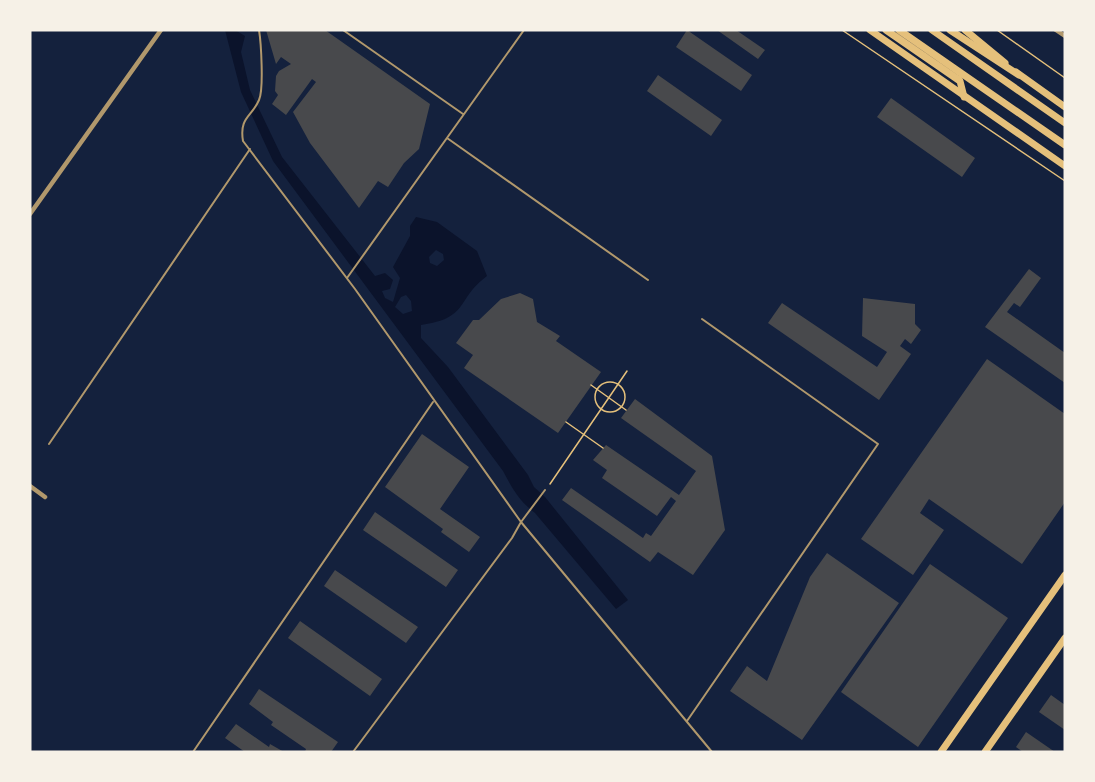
<svg xmlns="http://www.w3.org/2000/svg" width="1095" height="782" font-family="'Sofia Sans Condensed',sans-serif">
	<style>
		.water { fill: #0b132b; fill-rule: evenodd }
		.building { fill: #48494c }
		.lines { fill: none; stroke-linecap: round; stroke-linejoin: round }
		.path { stroke: #e5c07b; stroke-width: 1.5 }
		.service { stroke: #b1986c; stroke-width: 2 }
		.minor { stroke: #b1986c; stroke-width: 4.5 }
		.primary { stroke: #e5c07b; stroke-width: 7 }
		.trunk { stroke: #e5c07b; stroke-width: 7 }
	</style>
	<rect width="100%" height="100%" fill="#14213d"/>
	<!-- water -->
	<path class="water" d="M 225,30 L 235,30 L 245,36 L 241,52 L 250,90 L 282,157 L 375,276 L 385,273 L 393,280 L 390,289 L 382,291 L 385,298 L 393,302 L 400,278 L 393,267 L 410,236 L 410,226 L 416,217 L 437,222 L 477,251 L 487,276 C 455,300 470,318 421,325 L 421,338 L 448,367 L 528,475 L 534,487 L 545,497 L 628,600 L 616,609 L 535,513 C 519,501 512,488 503,471 L 273,161 L 241,92 ZM 436,250 L 443,254 L 444,260 L 437,266 L 430,263 L 429,257 ZM 406,295 L 411,301 L 412,311 L 403,314 L 395,307 L 401,297 Z"/>
	<!-- building -->
	<path class="building" d="M 266,30 L 325,30 L 430,104 L 419,149 L 404,163 L 388,187 L 378,181 L 359,208 L 310,143 L 293,112 L 316,82 L 312,79 L 286,115 L 272,104 L 278,95 L 275,91 L 276,76 L 279,71 L 291,64 L 281,57 L 276,64 Z
		M 687,30 L 752,75 L 741,91 L 676,47 Z
		M 717,30 L 736,30 L 765,50 L 758,59 Z
		M 658,75 L 722,120 L 711,136 L 647,91 Z
		M 891,98 L 975,158 L 962,177 L 877,117 Z
		M 1029,269 L 1041,278 L 1020,307 L 1014,303 L 1007,312 L 1065,353 L 1065,383 L 985,327 Z
		M 520,293 L 533,299 L 537,322 L 560,336 L 556,341 L 601,372 L 558,433 L 464,368 L 473,355 L 456,343 L 473,320 L 479,320 L 501,299 Z
		M 863,298 L 915,304 L 915,324 L 921,330 L 911,344 L 905,339 L 900,346 L 911,354 L 879,400 L 768,323 L 782,303 L 877,367 L 887,352 L 862,336 Z
		M 987,359 L 1065,414 L 1065,502 L 1022,564 L 929,499 L 920,513 L 944,530 L 913,575 L 861,539 Z
		M 635,399 L 712,456 L 725,530 L 693,575 L 658,552 L 650,562 L 562,500 L 571,488 L 643,538 L 646,533 L 651,536 L 676,501 L 671,497 L 657,516 L 602,478 L 607,470 L 593,460 L 606,445 L 679,495 L 696,471 L 621,418 Z
		M 422,434 L 469,467 L 440,509 L 480,537 L 469,552 L 441,532 L 443,529 L 385,487 Z
		M 375,512 L 458,570 L 446,587 L 363,530 Z
		M 827,553 L 899,603 L 802,740 L 730,691 L 747,666 L 767,681 L 810,577 Z
		M 930,564 L 1008,618 L 918,747 L 841,692 Z
		M 335,570 L 418,627 L 406,643 L 324,586 Z
		M 300,621 L 382,679 L 370,696 L 288,638 Z
		M 259,689 L 338,742 L 331,752 L 305,752 L 306,749 L 271,725 L 273,722 L 249,704 Z
		M 1051,695 L 1065,705 L 1065,730 L 1039,712 Z
		M 236,724 L 269,747 L 270,744 L 284,752 L 245,752 L 225,738 Z
		M 1026,732 L 1055,752 L 1023,752 L 1016,747 Z"/>
	<g class="lines">
		<!-- path -->
		<path class="path" d="M 842,30 L 1065,181
			M 997,30 L 1065,78
			M595 397a15 15 0 1 1 30 0a15 15 0 1 1-30 0Z
			M 591,385 L 626,410
			M 566,422 L 603,448
			M 550,484 L 627,371"/>
		<!-- service -->
		<path class="service" d="M 259,30 C 261,42 264,89 259,100 C 252,117 239,117 243,141 L 355,289 L 521,522 L 512,538 L 353,752
			M 343,30 L 463,114
			M 447,138 L 648,280
			M 347,278 L 524,30
			M 49,444 L 250,149
			M 545,490 L 521,522 L 712,752
			M 687,721 L 878,444 L 702,319
			M 193,752 L 433,402"/>
		<!-- minor -->
		<path class="minor" d="M 1056,30 L 1065,36
			M 30,214 L 161,30
			M 30,486 L 45,497"/>
		<!-- primary -->
		<path class="primary" d="M 870,30 L 1065,166
			M 965,30 L 1005,63
			M 1016,72 L 1065,107
			M 941,752 L 1065,575
			M 985,752 L 1065,638"/>
		<!-- trunk -->
		<path class="trunk" d="M 886,30 L 960,81 L 964,97
			M 899,30 L 1065,145
			M 932,30 L 1065,123
			M 950,30 L 1019,75"/>
	</g>
	<!-- border -->
	<rect width="1095" height="782" fill="none" stroke="#f6f1e7" stroke-width="63"/>
</svg>
